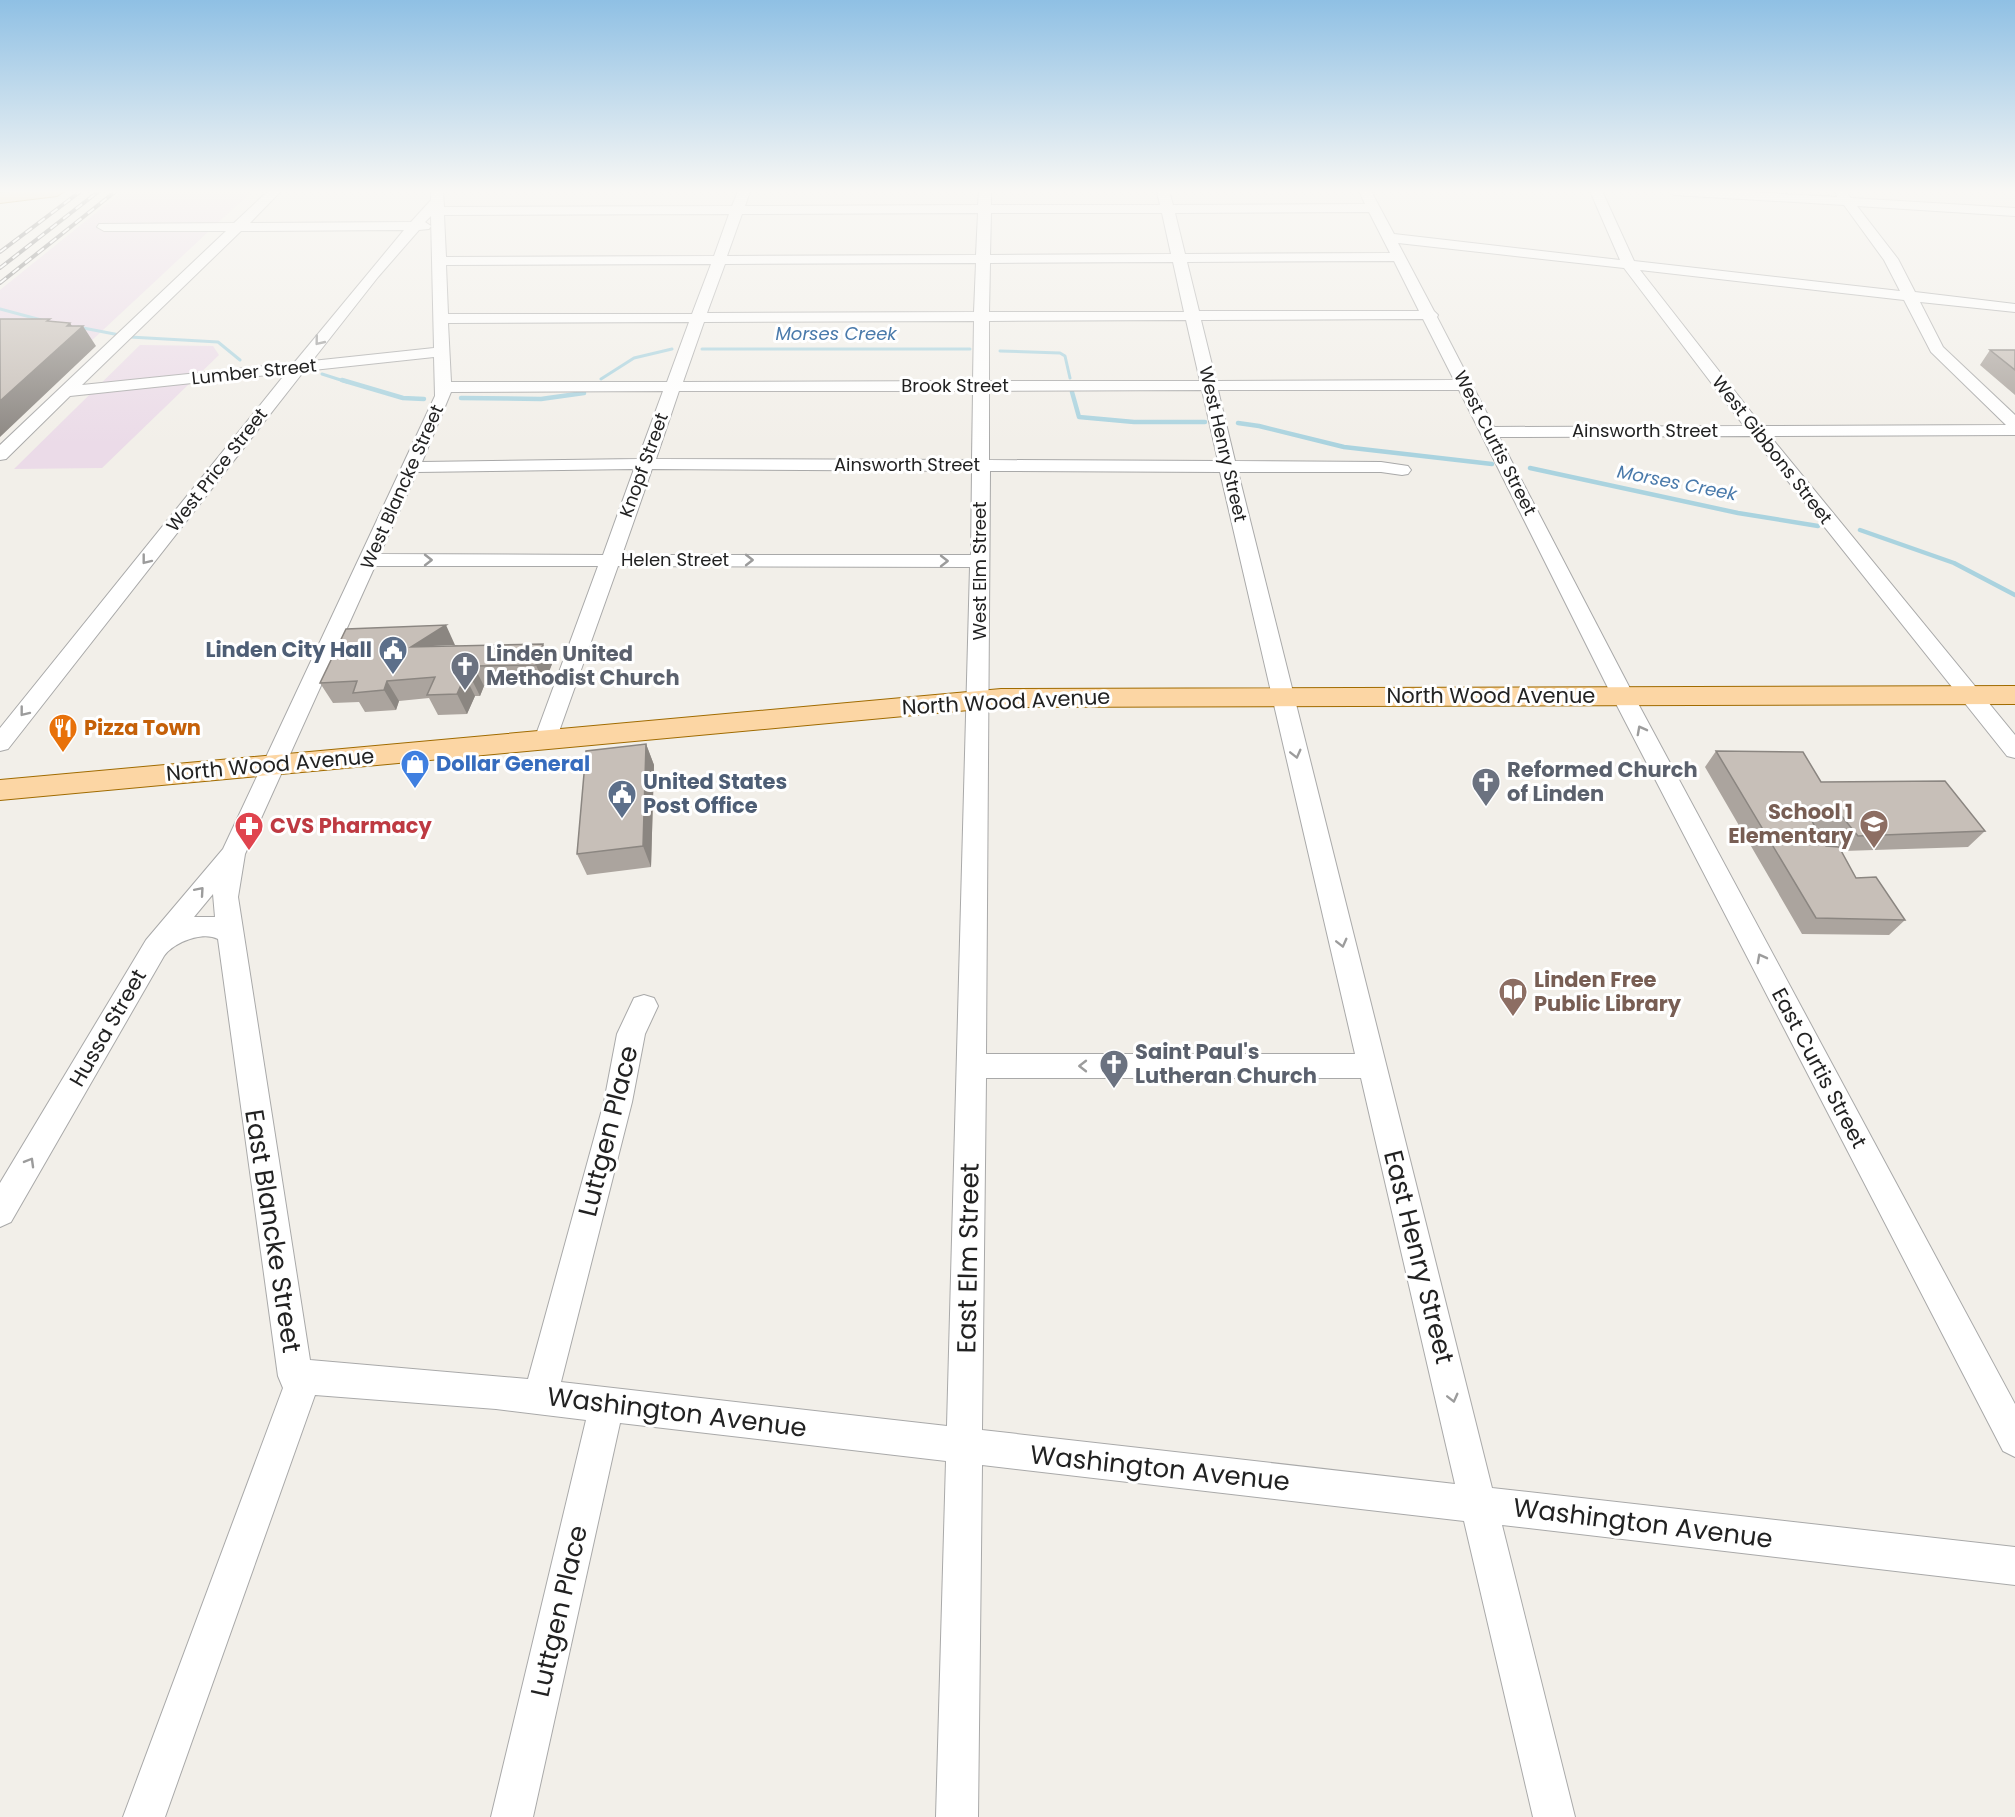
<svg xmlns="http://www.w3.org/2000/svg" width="2015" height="1817" font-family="Poppins,sans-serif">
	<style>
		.industrial { fill: #ebdbe8 }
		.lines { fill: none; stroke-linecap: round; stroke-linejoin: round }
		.stream-far1 { stroke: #aad3df; stroke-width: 3 }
		.stream { stroke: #aad3df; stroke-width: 4.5 }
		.minor-casing { stroke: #a9a9a9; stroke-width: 2 }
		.major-casing { stroke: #a06b00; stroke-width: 2 }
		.minor { fill: #fff; fill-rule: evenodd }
		.major { fill: #fcd6a4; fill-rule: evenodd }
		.rail-casing { stroke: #707070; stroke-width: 4 }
		.rail { stroke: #fff; stroke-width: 2; stroke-dasharray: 8; stroke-linecap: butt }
		.wall { fill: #aba49e }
		.shaded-wall { fill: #8b8681 }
		.building { fill: #c7bfb8; stroke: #8b8681; stroke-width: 1.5 }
		.oneway { stroke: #9c9c9c }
		.labels { text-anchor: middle; stroke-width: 6; stroke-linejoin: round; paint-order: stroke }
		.far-water-label { font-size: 18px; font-style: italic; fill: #4a7aab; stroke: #fff }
		.far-street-label { font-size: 18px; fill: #222; stroke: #fff }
		.service-label { font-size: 21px; font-weight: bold; fill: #4e5e75; stroke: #fff; text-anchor: end }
		.worship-label { font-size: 21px; font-weight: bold; fill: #5b616d; stroke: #fff; text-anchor: start }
		.street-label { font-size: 21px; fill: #222; stroke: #fff }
		.food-label { font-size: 21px; font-weight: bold; fill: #c56008; stroke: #fff; text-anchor: start }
		.shop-label { font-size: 21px; font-weight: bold; fill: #366cbe; stroke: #fff; text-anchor: start }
		.education-label { font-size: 21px; font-weight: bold; fill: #785e54; stroke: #fff; text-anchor: end }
		.health-label { font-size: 21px; font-weight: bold; fill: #be3a42; stroke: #fff; text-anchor: start }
		.near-street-label { font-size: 26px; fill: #222; stroke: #fff }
	</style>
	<rect width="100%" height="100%" fill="#f2efe9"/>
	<!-- industrial -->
	<path class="industrial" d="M 123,191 L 252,191 L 0,426 L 0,290 Z
		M 140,345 L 213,346 L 219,355 L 102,468 L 14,469 Z"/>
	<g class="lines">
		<!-- stream-far1 -->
		<path class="stream-far1" d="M 0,309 L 45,321
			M 78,327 L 130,337 L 218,342 L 240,360
			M 702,349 L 970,349
			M 1000,351 L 1060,353 L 1065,356 L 1070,378
			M 322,374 L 347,382
			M 601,379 L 634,358 L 672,349"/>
		<!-- stream -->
		<path class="stream" d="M 342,380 L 403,398 L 424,399
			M 1072,392 L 1079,417 L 1134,422 L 1205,422
			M 461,398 L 541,399 L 584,393
			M 1238,423 L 1259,426 L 1344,447 L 1492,464
			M 1530,468 L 1738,513 L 1818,526
			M 1860,530 L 1954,563 L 2015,595"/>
		<!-- minor casing -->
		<g class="minor-casing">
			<path id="minor" d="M 268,191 L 281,191 L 250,223 L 411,222 L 431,200 L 431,191 L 443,191 L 444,207 L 732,206 L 738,191 L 750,191 L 745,206 L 978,205 L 979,191 L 991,191 L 991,205 L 1160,205 L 1157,191 L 1169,191 L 1173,205 L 1365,204 L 1359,191 L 1371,191 L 1394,234 L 1620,260 L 1590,191 L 1602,191 L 1634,261 L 1900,291 L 1884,260 L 1844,205 L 1674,195 L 1668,191 L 1732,191 L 1837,197 L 1835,191 L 1846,191 L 1851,198 L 2015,208 L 2015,216 L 1857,206 L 1898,259 L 1915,292 L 2015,304 L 2015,312 L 1920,302 L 1943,347 L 2015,415 L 2015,435 L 1770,436 L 2015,735 L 2015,758 L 2007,756 L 1752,436 L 1499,437 L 1634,696 L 2015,1404 L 2015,1457 L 2003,1451 L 1612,696 L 1459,390 L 1218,390 L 1235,461 L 1381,462 L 1408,466 L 1411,470 L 1408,474 L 1402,475 L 1381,472 L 1238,472 L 1492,1488 L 2015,1547 L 2015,1585 L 1502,1525 L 1575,1817 L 1533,1817 L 1464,1521 L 982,1465 L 978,1817 L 936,1817 L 946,1461 L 620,1423 L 533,1817 L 491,1817 L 586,1420 L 496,1409 L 315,1395 L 165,1817 L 123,1817 L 283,1388 L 278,1376 L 218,939 C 203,931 174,942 164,956 L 11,1222 L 0,1227 L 0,1183 L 146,940 L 223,849 L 435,396 L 434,357 L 304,371 L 8,749 L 0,751 L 0,728 L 286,373 L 70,396 L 6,459 L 0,460 L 0,445 L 226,231 L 104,231 L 97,227 L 99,224 L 234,223 ZM 1369,212 L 1390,253 L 1185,254 L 1175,213 ZM 978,213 L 976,255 L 727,256 L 742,214 ZM 991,213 L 1162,213 L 1171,254 L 990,255 ZM 729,214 L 714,256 L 446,257 L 444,215 ZM 431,216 L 434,348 L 312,361 L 378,277 L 419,230 L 429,229 L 431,226 L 425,222 ZM 404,230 L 294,363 L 82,385 L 241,231 ZM 1398,243 L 1624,268 L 1744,426 L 1494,427 L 1437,317 L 1438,315 L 1434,311 ZM 1394,261 L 1419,311 L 1199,311 L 1187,262 ZM 1173,262 L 1184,312 L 989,312 L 990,263 ZM 976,263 L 974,312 L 707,313 L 725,264 ZM 711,264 L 692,314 L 448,314 L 446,265 ZM 1640,270 L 1904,300 L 1931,352 L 2006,425 L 1762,426 ZM 1423,319 L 1454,380 L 1216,381 L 1201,320 ZM 1186,320 L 1200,381 L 989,381 L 989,321 ZM 974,321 L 973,381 L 683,382 L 704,322 ZM 689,322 L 667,382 L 451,382 L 448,323 ZM 1202,390 L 1218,461 L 989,460 L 989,391 ZM 663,391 L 638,459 L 422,462 L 451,392 ZM 679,391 L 973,391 L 972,460 L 656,459 ZM 634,469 L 603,555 L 380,554 L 417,472 ZM 652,469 L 972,471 L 971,555 L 622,555 ZM 990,471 L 1220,472 L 1355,1054 L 986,1054 ZM 375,566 L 598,566 L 534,740 L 537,746 L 545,748 L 553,746 L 556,740 L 618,566 L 970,567 L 947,1426 L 561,1382 L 632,1102 L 645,1034 L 658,1006 L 654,998 L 644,995 L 634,998 L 617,1034 L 604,1102 L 528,1379 L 310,1360 L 238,897 L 245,854 ZM 213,894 L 215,917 L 194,917 ZM 986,1078 L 1361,1078 L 1455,1484 L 982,1430 Z"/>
		</g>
		<!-- major casing -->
		<g class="major-casing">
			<path id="major" d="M 21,191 L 65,191 L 57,196 L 0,203 L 0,193 Z
				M 2015,686 L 2015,704 L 1001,707 L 0,800 L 0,780 L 1001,689 Z"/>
		</g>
		<!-- minor -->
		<use href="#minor" class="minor"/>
		<!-- major -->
		<use href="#major" class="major"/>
		<!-- rail casing -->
		<g class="rail-casing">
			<path id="rail" d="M 0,252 L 81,191
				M 0,268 L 99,191
				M 0,283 L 116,191"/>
		</g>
		<!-- rail -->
		<use href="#rail" class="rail"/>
	</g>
	<!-- wall -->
	<path class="wall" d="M 1990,350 L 2015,350 L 2015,395 L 1980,365 Z
		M 455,645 L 552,664 L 544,684 L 484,686 L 480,696 L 475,696 L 467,714 L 438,715 L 429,698 L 399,701 L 396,710 L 365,712 L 359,702 L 333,703 L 320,683 Z
		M 646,744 L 654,765 L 651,867 L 587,875 L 577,854 Z
		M 1716,751 L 1821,782 L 1985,831 L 1968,847 L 1843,851 L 1826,830 L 1817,830 L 1826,846 L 1856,878 L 1905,920 L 1889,935 L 1802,934 L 1705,767 Z"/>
	<!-- shaded-wall -->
	<path class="shaded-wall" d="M 70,323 L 76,332 L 83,326 L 96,346 L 0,437 L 0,401 Z
		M 446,625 L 455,645 L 411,647 Z
		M 543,644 L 552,664 L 544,684 L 536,665 Z
		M 474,666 L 484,686 L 480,696 L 470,676 Z
		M 465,676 L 475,696 L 467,714 L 457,694 Z
		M 387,681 L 399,701 L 396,710 L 384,690 Z
		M 646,744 L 654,765 L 651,867 L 643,846 Z"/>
	<!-- building -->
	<path class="building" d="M 0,319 L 50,319 L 47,321 L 70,323 L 67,326 L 83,326 L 0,401 Z
		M 1990,350 L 2015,350 L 2015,370 Z
		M 446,625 L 411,647 L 543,644 L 536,665 L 474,666 L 470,676 L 465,676 L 457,694 L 427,695 L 435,677 L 387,681 L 384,690 L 353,693 L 357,681 L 320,683 L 346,629 Z
		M 646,744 L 643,846 L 577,854 L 586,751 Z
		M 1716,751 L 1803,752 L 1821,782 L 1945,781 L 1985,831 L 1858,836 L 1840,814 L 1808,814 L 1826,846 L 1839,847 L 1856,878 L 1876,877 L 1905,920 L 1816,918 Z"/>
	<!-- one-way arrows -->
	<defs><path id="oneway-chevron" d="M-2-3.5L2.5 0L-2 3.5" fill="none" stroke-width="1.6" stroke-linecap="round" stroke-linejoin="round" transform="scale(1.5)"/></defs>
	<g class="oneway">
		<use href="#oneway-chevron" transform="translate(319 341) rotate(129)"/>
		<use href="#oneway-chevron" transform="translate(146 560) rotate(128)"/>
		<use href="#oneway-chevron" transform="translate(428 560)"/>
		<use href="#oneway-chevron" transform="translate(749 560)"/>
		<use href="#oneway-chevron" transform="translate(944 561)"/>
		<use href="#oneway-chevron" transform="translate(24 712) rotate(128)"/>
		<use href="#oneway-chevron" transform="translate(1641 730) rotate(-118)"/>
		<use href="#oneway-chevron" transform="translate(1296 754) rotate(76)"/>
		<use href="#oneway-chevron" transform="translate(200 891) rotate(-49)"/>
		<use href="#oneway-chevron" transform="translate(1342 943) rotate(76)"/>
		<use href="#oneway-chevron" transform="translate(1761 958) rotate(-118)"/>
		<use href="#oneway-chevron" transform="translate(1083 1066) rotate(180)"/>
		<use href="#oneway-chevron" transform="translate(30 1162) rotate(-60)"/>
		<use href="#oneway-chevron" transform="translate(1453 1398) rotate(76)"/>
	</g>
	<!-- sky -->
	<linearGradient id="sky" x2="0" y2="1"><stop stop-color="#8fc0e4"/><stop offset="0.43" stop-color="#f9f8f5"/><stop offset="1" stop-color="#f9f8f5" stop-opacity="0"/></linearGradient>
	<rect width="2015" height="445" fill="url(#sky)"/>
	<!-- icons -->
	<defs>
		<g id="civic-pin" transform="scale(1.5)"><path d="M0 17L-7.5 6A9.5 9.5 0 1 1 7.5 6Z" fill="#5c6f8a" stroke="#fff"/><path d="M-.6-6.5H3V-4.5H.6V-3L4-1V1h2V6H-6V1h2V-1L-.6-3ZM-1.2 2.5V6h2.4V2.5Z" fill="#fff"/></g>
		<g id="church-pin" transform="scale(1.5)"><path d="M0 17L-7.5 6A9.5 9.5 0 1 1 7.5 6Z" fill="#6b7280" stroke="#fff"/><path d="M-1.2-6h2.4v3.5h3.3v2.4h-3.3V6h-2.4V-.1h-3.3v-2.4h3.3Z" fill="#fff"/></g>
		<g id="restaurant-pin" transform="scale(1.5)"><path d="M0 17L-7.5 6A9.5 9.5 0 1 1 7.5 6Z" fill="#e8710a" stroke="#fff"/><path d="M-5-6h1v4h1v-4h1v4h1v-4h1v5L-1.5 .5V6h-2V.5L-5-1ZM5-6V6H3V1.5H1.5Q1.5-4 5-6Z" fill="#fff"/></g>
		<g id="shop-pin" transform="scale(1.5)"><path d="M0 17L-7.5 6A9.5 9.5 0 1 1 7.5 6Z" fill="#3f7fe0" stroke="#fff"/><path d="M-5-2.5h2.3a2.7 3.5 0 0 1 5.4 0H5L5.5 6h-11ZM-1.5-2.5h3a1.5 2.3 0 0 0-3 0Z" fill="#fff"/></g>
		<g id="school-pin" transform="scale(1.5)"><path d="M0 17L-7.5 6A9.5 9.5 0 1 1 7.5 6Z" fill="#8d6e63" stroke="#fff"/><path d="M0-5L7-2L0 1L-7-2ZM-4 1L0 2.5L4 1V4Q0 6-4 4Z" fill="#fff"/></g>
		<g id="pharmacy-pin" transform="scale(1.5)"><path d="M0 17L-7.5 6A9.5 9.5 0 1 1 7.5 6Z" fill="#e0444e" stroke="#fff"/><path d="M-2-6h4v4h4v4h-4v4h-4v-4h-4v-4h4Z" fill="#fff"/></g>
		<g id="library-pin" transform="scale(1.5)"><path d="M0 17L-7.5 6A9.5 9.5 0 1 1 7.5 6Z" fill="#8d6e63" stroke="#fff"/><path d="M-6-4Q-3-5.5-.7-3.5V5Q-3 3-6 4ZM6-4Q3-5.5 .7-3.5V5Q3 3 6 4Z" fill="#fff"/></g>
	</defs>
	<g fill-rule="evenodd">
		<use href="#civic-pin" x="393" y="650"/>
		<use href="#church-pin" x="465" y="666"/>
		<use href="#restaurant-pin" x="63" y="728"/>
		<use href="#shop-pin" x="415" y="764"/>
		<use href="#church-pin" x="1486" y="782"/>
		<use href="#civic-pin" x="622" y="794"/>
		<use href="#school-pin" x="1874" y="824"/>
		<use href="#pharmacy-pin" x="249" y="826"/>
		<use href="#library-pin" x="1513" y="992"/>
		<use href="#church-pin" x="1114" y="1064"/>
	</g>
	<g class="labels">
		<!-- far-water labels -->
		<g class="far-water-label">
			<text x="836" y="340">Morses Creek</text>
			<text transform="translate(1677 483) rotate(11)" y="6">Morses Creek</text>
		</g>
		<!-- far-street labels -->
		<g class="far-street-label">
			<text transform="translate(254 372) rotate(-6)" y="6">Lumber Street</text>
			<text x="955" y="392">Brook Street</text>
			<text x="1645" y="437">Ainsworth Street</text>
			<text transform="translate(1495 443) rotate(63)" y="6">West Curtis Street</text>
			<text transform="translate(1223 444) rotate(77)" y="6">West Henry Street</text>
			<text transform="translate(1772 450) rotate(52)" y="6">West Gibbons Street</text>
			<text transform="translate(644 465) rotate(-70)" y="6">Knopf Street</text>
			<text x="907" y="471">Ainsworth Street</text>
			<text transform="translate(217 470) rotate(-52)" y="6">West Price Street</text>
			<text transform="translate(402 487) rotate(-66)" y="6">West Blancke Street</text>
			<text x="675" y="566">Helen Street</text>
			<text transform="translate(980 571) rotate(-90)" y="6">West Elm Street</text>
		</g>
		<!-- service labels -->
		<g class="service-label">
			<text x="372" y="657">Linden City Hall</text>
			<text x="643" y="789" text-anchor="start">United States<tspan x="643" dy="24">Post Office</tspan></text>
		</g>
		<!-- worship labels -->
		<g class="worship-label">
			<text x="486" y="661">Linden United<tspan x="486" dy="24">Methodist Church</tspan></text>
			<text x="1507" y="777">Reformed Church<tspan x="1507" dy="24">of Linden</tspan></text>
			<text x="1135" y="1059">Saint Paul's<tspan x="1135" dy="24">Lutheran Church</tspan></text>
		</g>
		<!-- street labels -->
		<g class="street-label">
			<text x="1491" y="703">North Wood Avenue</text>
			<text transform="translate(1006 702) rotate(-3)" y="7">North Wood Avenue</text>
			<text transform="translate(270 765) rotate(-5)" y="7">North Wood Avenue</text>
			<text transform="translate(108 1028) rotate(-60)" y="7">Hussa Street</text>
			<text transform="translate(1819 1068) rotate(62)" y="7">East Curtis Street</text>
		</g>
		<!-- food labels -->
		<g class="food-label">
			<text x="84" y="735">Pizza Town</text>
		</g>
		<!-- shop labels -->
		<g class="shop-label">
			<text x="436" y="771">Dollar General</text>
		</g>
		<!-- education labels -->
		<g class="education-label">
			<text x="1853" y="819">School 1<tspan x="1853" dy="24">Elementary</tspan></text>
			<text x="1534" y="987" text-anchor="start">Linden Free<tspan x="1534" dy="24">Public Library</tspan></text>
		</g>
		<!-- health labels -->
		<g class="health-label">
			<text x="270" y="833">CVS Pharmacy</text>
		</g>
		<!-- near-street labels -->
		<g class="near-street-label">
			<text transform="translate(608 1131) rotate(-76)" y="9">Luttgen Place</text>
			<text transform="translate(273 1231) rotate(81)" y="9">East Blancke Street</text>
			<text transform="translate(1419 1257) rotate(76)" y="9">East Henry Street</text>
			<text transform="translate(968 1258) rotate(-89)" y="9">East Elm Street</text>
			<text transform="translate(677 1412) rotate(7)" y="9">Washington Avenue</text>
			<text transform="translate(1160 1468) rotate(6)" y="9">Washington Avenue</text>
			<text transform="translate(1643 1523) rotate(7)" y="9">Washington Avenue</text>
			<text transform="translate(559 1611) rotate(-77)" y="9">Luttgen Place</text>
		</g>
	</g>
</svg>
